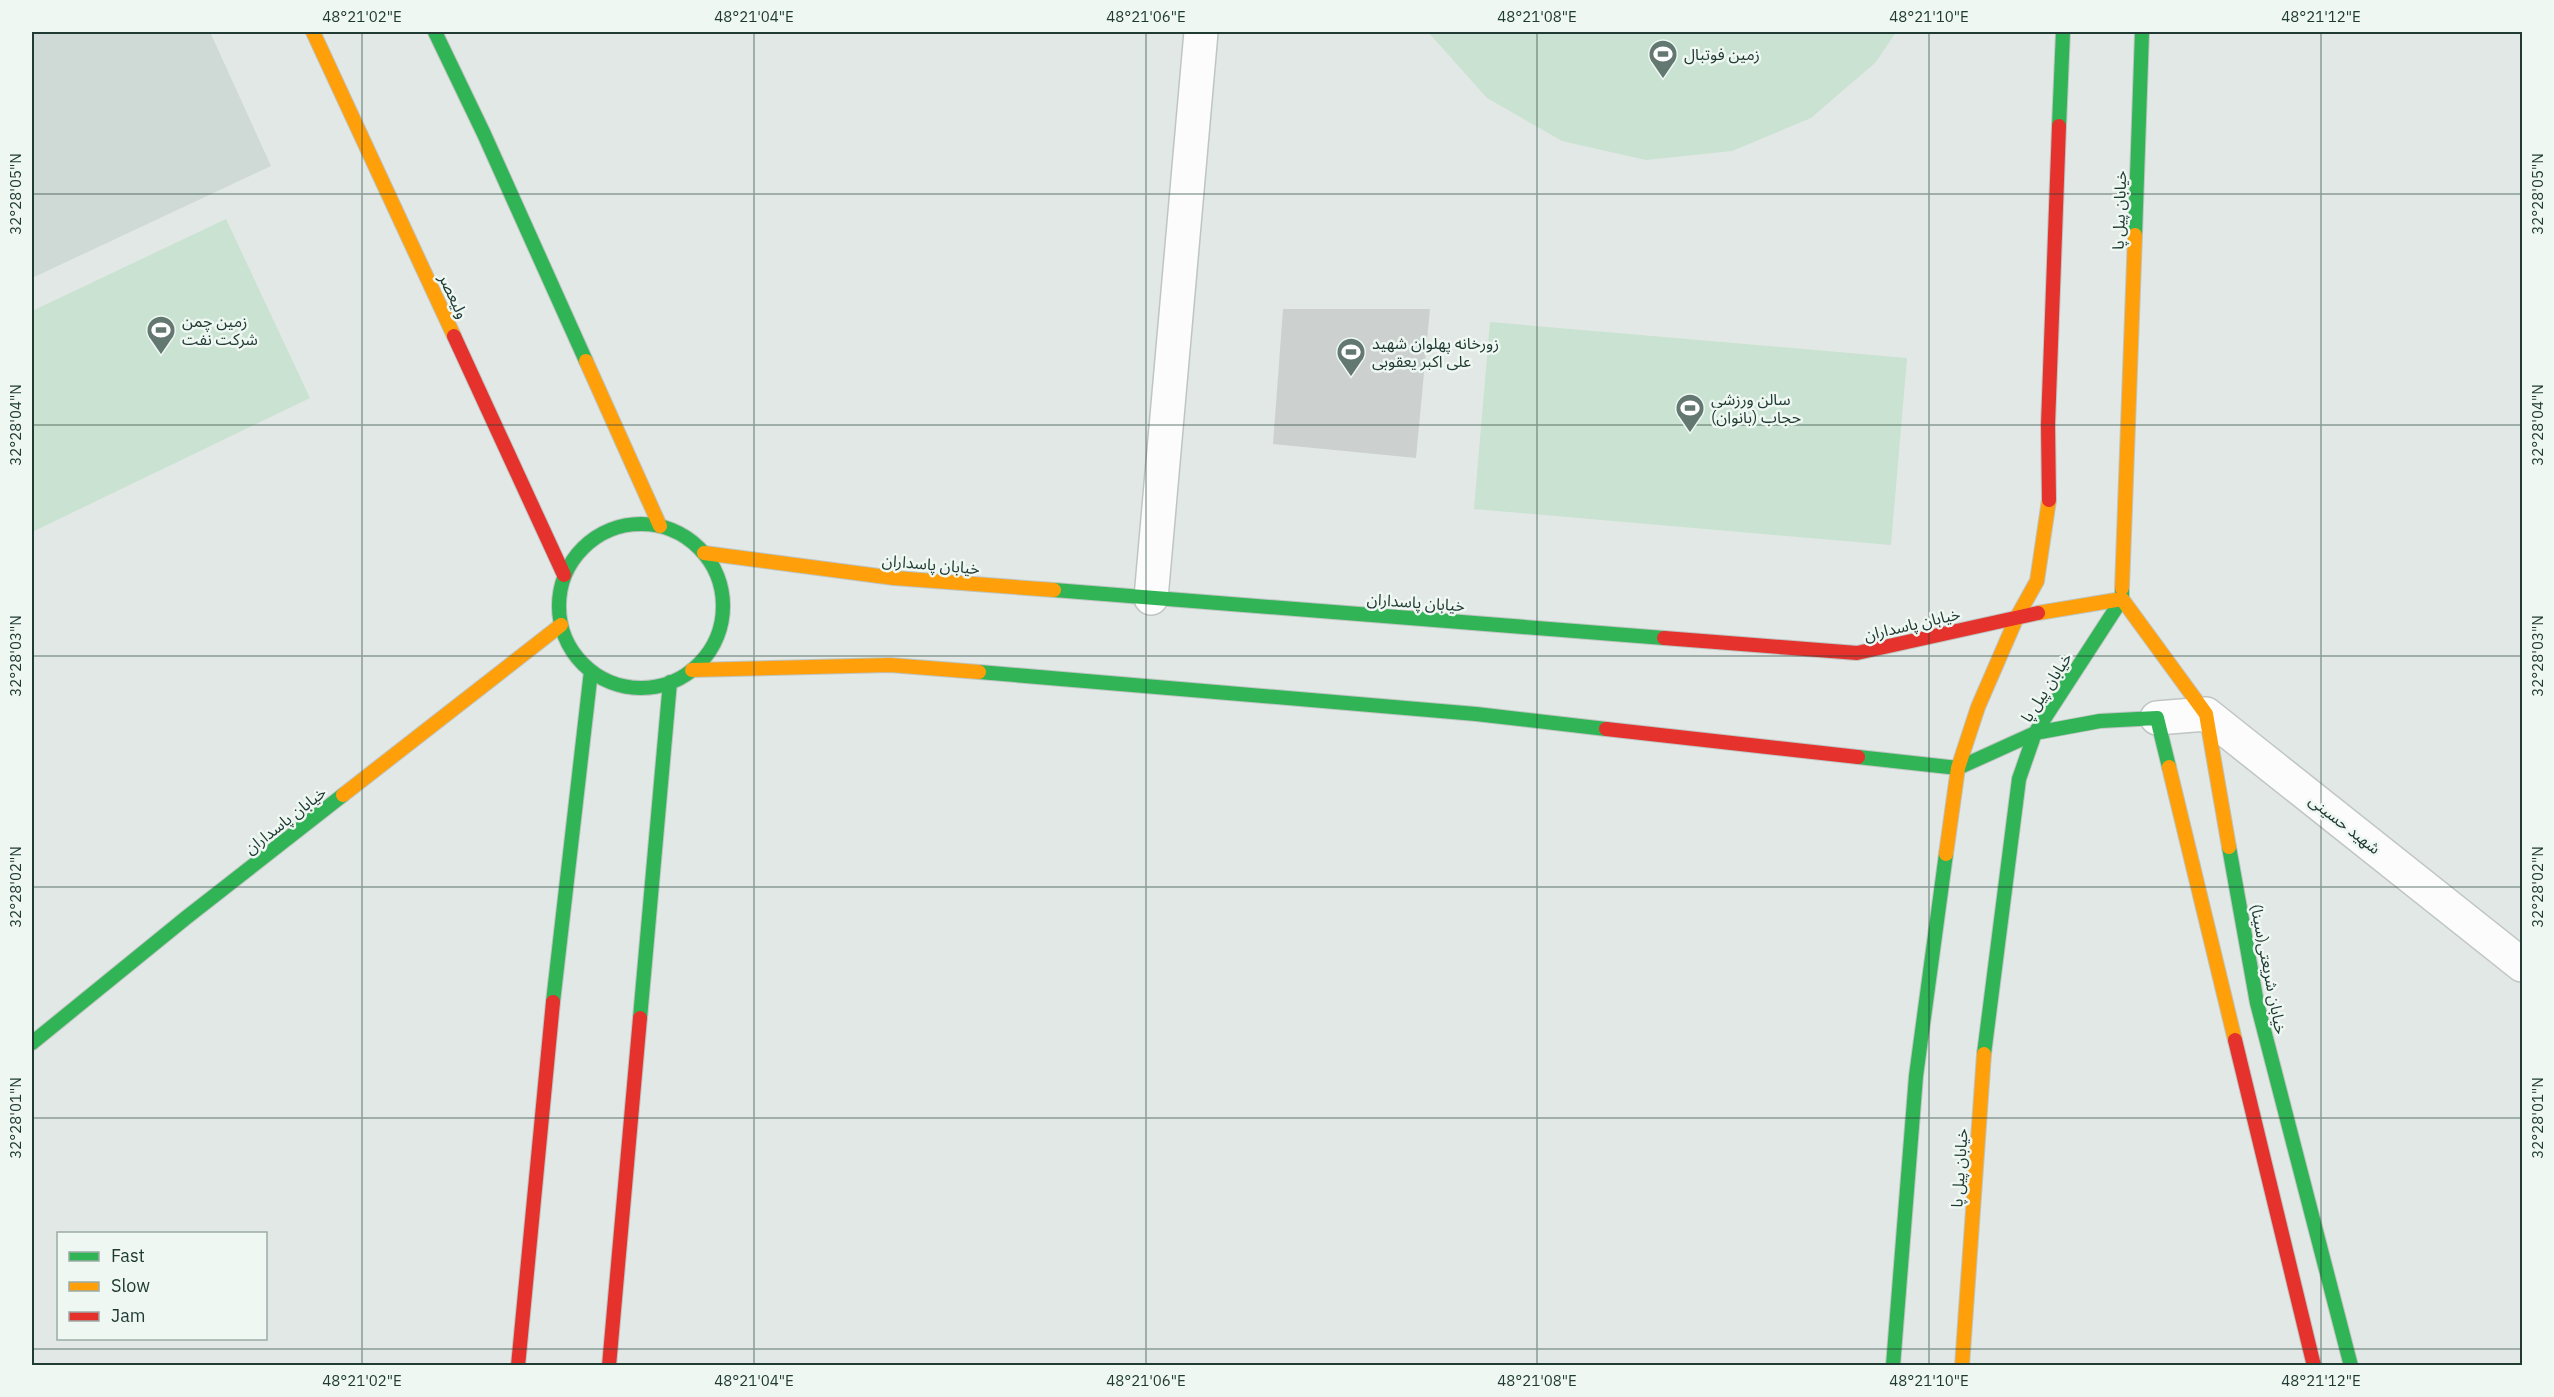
<svg xmlns="http://www.w3.org/2000/svg" width="2554" height="1397" font-family="'IBM Plex Sans','Noto Sans Arabic',sans-serif">
	<style>
		.built { fill: #cfd9d5 }
		.green { fill: #cae2d1 }
		.building { fill: #ccd1cf }
		.lines { fill: none; stroke-linecap: round; stroke-linejoin: round }
		.street-casing { stroke: #bfc5c2; stroke-width: 36 }
		.fast-casing { stroke: #bec5c2; stroke-width: 16 }
		.slow-casing { stroke: #bec5c2; stroke-width: 16 }
		.jam-casing { stroke: #bec5c2; stroke-width: 16 }
		.street { stroke: #fbfcfb; stroke-width: 33 }
		.fast { stroke: #30b455; stroke-width: 14 }
		.slow { stroke: #ff9f0a; stroke-width: 14 }
		.jam { stroke: #e5322d; stroke-width: 14 }
		.ticks { fill: none; stroke: #203b34; stroke-width: 1.5; stroke-opacity: 0.45 }
		.labels { text-anchor: middle; stroke-width: 5; stroke-linejoin: round; paint-order: stroke }
		.poi-label { font-size: 16px; fill: #203b34; stroke: #eff7f3; text-anchor: start }
		.street-label { font-size: 16px; fill: #203b34; stroke: #eff7f3 }
		.neatline { fill: none; stroke: #203b34; stroke-width: 2 }
		.ticks-label { font-size: 15px; text-anchor: middle; fill: #203b34 }
	</style>
	<rect width="100%" height="100%" fill="#e2e8e5"/>
	<!-- built -->
	<path class="built" d="M 32,32 L 210,32 L 271,166 L 32,278 Z"/>
	<!-- green -->
	<path class="green" d="M 1428,32 L 1896,32 L 1876,62 L 1811,118 L 1732,151 L 1646,160 L 1562,141 L 1487,98 Z
		M 226,219 L 310,398 L 32,532 L 32,311 Z
		M 1490,322 L 1907,358 L 1891,545 L 1474,509 Z"/>
	<!-- building -->
	<path class="building" d="M 1283,309 L 1430,309 L 1416,458 L 1273,444 Z"/>
	<g class="lines">
		<!-- street casing -->
		<g class="street-casing">
			<path id="street" d="M 1151,598 L 1201,32
				M 2157,718 L 2206,714 L 2522,965"/>
		</g>
		<!-- fast casing -->
		<g class="fast-casing">
			<path id="fast" d="M 435,32 L 484,134 L 586,361
				M 2059,126 L 2063,32
				M 2135,235 L 2142,32
				M559 606a82 82 0 1 1 164 0a82 82 0 1 1-164 0Z
				M 1054,590 L 1664,638
				M 979,672 L 1476,714 L 1606,729
				M 1858,757 L 1958,768 L 2035,733 L 2100,721 L 2157,718 L 2169,767
				M 2229,847 L 2257,1003 L 2351,1366
				M 553,1002 L 591,671
				M 640,1018 L 670,682
				M 32,1043 L 187,917 L 343,795
				M 1984,1054 L 2019,779 L 2035,733 L 2122,599 L 2122,588
				M 1893,1366 L 1916,1076 L 1946,854"/>
		</g>
		<!-- slow casing -->
		<g class="slow-casing">
			<path id="slow" d="M 313,32 L 454,336
				M 586,361 L 660,526
				M 704,553 L 894,578 L 1054,590
				M 2122,588 L 2135,235
				M 2038,613 L 2122,599 L 2206,714 L 2229,847
				M 692,670 L 890,665 L 979,672
				M 2169,767 L 2235,1040
				M 343,795 L 561,625
				M 1946,854 L 1958,768 L 1978,707 L 2017,617 L 2037,581 L 2049,500
				M 1962,1366 L 1984,1054"/>
		</g>
		<!-- jam casing -->
		<g class="jam-casing">
			<path id="jam" d="M 454,336 L 564,575
				M 2049,500 L 2048,425 L 2059,126
				M 1664,638 L 1857,653 L 2038,613
				M 1606,729 L 1858,757
				M 2235,1040 L 2314,1366
				M 518,1366 L 553,1002
				M 609,1366 L 640,1018"/>
		</g>
		<!-- street -->
		<use href="#street" class="street"/>
		<!-- fast -->
		<use href="#fast" class="fast"/>
		<!-- slow -->
		<use href="#slow" class="slow"/>
		<!-- jam -->
		<use href="#jam" class="jam"/>
	</g>
	<!-- ticks -->
	<path class="ticks" d="M 362,32 L 362,1366M 754,32 L 754,1366M 1146,32 L 1146,1366M 1537,32 L 1537,1366M 1929,32 L 1929,1366M 2321,32 L 2321,1366M 32,194 L 2522,194M 32,425 L 2522,425M 32,656 L 2522,656M 32,887 L 2522,887M 32,1118 L 2522,1118M 32,1349 L 2522,1349"/>
	<!-- icons -->
	<defs>
		<g id="stadium-pin" transform="scale(1.5)"><path d="M0 17L-7.5 6A9.5 9.5 0 1 1 7.5 6Z" fill="#647872" stroke="#eff7f3"/><path d="M0-5a6.5 5 0 1 0 0 10a6.5 5 0 1 0 0-10ZM-3.5-1.8h7v3.6h-7Z" fill="#fff"/></g>
	</defs>
	<g fill-rule="evenodd">
		<use href="#stadium-pin" x="1663" y="54"/>
		<use href="#stadium-pin" x="161" y="330"/>
		<use href="#stadium-pin" x="1351" y="352"/>
		<use href="#stadium-pin" x="1690" y="408"/>
	</g>
	<g class="labels">
		<!-- poi labels -->
		<g class="poi-label">
			<text x="1684" y="60">زمین فوتبال</text>
			<text x="182" y="327">زمین چمن<tspan x="182" dy="18">شرکت نفت</tspan></text>
			<text x="1372" y="349">زورخانه پهلوان شهید<tspan x="1372" dy="18">علی اکبر یعقوبی</tspan></text>
			<text x="1711" y="405">سالن ورزشی<tspan x="1711" dy="18">حجاب (بانوان)</tspan></text>
		</g>
		<!-- street labels -->
		<g class="street-label">
			<text transform="translate(2119 210) rotate(-88)" y="6">خیابان پیل پا</text>
			<text transform="translate(454 296) rotate(65)" y="6">ولیعصر</text>
			<text transform="translate(931 564) rotate(5)" y="6">خیابان پاسداران</text>
			<text transform="translate(1416 602) rotate(4)" y="6">خیابان پاسداران</text>
			<text transform="translate(1912 624) rotate(-13)" y="6">خیابان پاسداران</text>
			<text transform="translate(2046 687) rotate(-57)" y="6">خیابان پیل پا</text>
			<text transform="translate(285 820) rotate(-38)" y="6">خیابان پاسداران</text>
			<text transform="translate(2345 824) rotate(38)" y="6">شهید حسینی</text>
			<text transform="translate(2269 969) rotate(79)" y="6">خیابان شریعتی(سینا)</text>
			<text transform="translate(1959 1168) rotate(-86)" y="6">خیابان پیل پا</text>
		</g>
	</g>
	<!-- border -->
	<rect width="2554" height="1397" fill="none" stroke="#eff7f3" stroke-width="66"/>
	<!-- legend -->
	<rect x="57" y="1232" width="210" height="108" fill="#eff7f3" stroke="#9caca7" stroke-width="1.5"/>
	<rect x="69" y="1252" width="30" height="9" fill="#30b455" stroke="#9caca7" stroke-width="1.5"/>
	<text x="111" y="1262" font-size="18" fill="#203b34">Fast</text>
	<rect x="69" y="1282" width="30" height="9" fill="#ff9f0a" stroke="#9caca7" stroke-width="1.5"/>
	<text x="111" y="1292" font-size="18" fill="#203b34">Slow</text>
	<rect x="69" y="1312" width="30" height="9" fill="#e5322d" stroke="#9caca7" stroke-width="1.5"/>
	<text x="111" y="1322" font-size="18" fill="#203b34">Jam</text>
	<rect x="33" y="33" width="2488" height="1331" class="neatline"/>
	<g class="ticks-label">
		<text x="362" y="22">48°21'02"E</text>
		<text x="754" y="22">48°21'04"E</text>
		<text x="1146" y="22">48°21'06"E</text>
		<text x="1537" y="22">48°21'08"E</text>
		<text x="1929" y="22">48°21'10"E</text>
		<text x="2321" y="22">48°21'12"E</text>
		<text transform="translate(16 194) rotate(-90)" y="5">32°28'05"N</text>
		<text transform="translate(2538 194) rotate(-90)" y="5">32°28'05"N</text>
		<text transform="translate(16 425) rotate(-90)" y="5">32°28'04"N</text>
		<text transform="translate(2538 425) rotate(-90)" y="5">32°28'04"N</text>
		<text transform="translate(16 656) rotate(-90)" y="5">32°28'03"N</text>
		<text transform="translate(2538 656) rotate(-90)" y="5">32°28'03"N</text>
		<text transform="translate(16 887) rotate(-90)" y="5">32°28'02"N</text>
		<text transform="translate(2538 887) rotate(-90)" y="5">32°28'02"N</text>
		<text transform="translate(16 1118) rotate(-90)" y="5">32°28'01"N</text>
		<text transform="translate(2538 1118) rotate(-90)" y="5">32°28'01"N</text>
		<text x="362" y="1386">48°21'02"E</text>
		<text x="754" y="1386">48°21'04"E</text>
		<text x="1146" y="1386">48°21'06"E</text>
		<text x="1537" y="1386">48°21'08"E</text>
		<text x="1929" y="1386">48°21'10"E</text>
		<text x="2321" y="1386">48°21'12"E</text>
	</g>
</svg>
